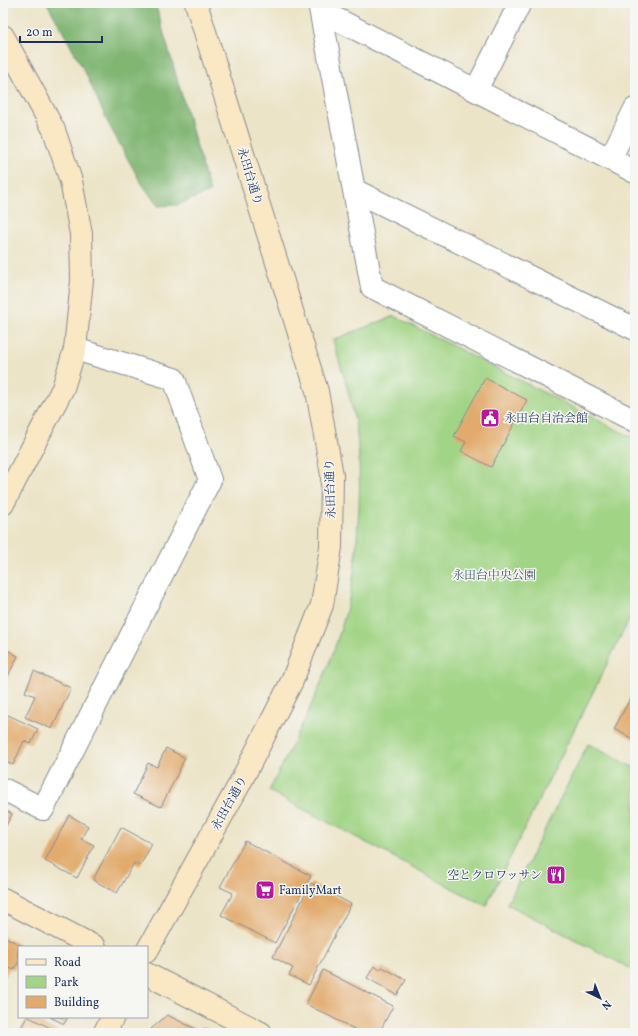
<svg xmlns="http://www.w3.org/2000/svg" width="638" height="1036" font-family="Vollkorn,'Noto Serif JP',serif">
	<style>
		.green { fill: #a1d485; stroke: #5e8272 }
		.forest { fill: #80b672; stroke: #4e7268 }
		.building { fill: #e2ab6d }
		.lines { fill: none; stroke-linecap: round; stroke-linejoin: round }
		.street-casing { stroke: #848a92; stroke-width: 24 }
		.secondary-casing { stroke: #848a92; stroke-width: 24 }
		.street { stroke: #fff; stroke-width: 22 }
		.secondary { stroke: #fae7c3; stroke-width: 22 }
		.labels { text-anchor: middle; stroke-width: 3; stroke-linejoin: round; paint-order: stroke }
		.street-label { font-size: 12px; fill: #1b2f5e; stroke: #f6f6f2 }
		.poi-label { font-size: 12px; fill: #1b2f5e; stroke: #f6f6f2; text-anchor: start }
		.park-label { font-size: 12px; fill: #3c5868; stroke: #f6f6f2 }
	</style>
	<rect width="100%" height="100%" fill="#f6f6f2"/>
	<filter id="ink" filterUnits="userSpaceOnUse"><feTurbulence type="fractalNoise" baseFrequency=".025" numOctaves="2"/><feDisplacementMap in="SourceGraphic" scale="8" xChannelSelector="R" yChannelSelector="G"/><feConvolveMatrix kernelMatrix="1 2 1 2 8 2 1 2 1" color-interpolation-filters="sRGB"/></filter>
	<filter id="wash" filterUnits="userSpaceOnUse"><feTurbulence type="fractalNoise" baseFrequency=".012" numOctaves="4" result="noise"/><feDisplacementMap in="SourceGraphic" scale="16" xChannelSelector="R" yChannelSelector="G"/><feGaussianBlur stdDeviation="0.9" result="paint"/><feColorMatrix in="noise" values="0 0 0 0 0 0 0 0 0 0 0 0 0 0 0 0 0 1.4 0 .05"/><feComposite in="paint" operator="in"/></filter>
	<g filter="url(#wash)">
		<rect width="100%" height="100%" fill="#ece4c7"/>
		<!-- green -->
		<path class="green" d="M 394,316 L 635,439 L 635,608 L 486,906 L 269,791 C 301,728 337,659 351,590 C 356,564 357,536 359,509 C 360,479 360,446 354,416 C 349,390 340,365 333,340 Z
			M 588,744 L 635,768 L 635,971 L 507,904 Z"/>
		<!-- forest -->
		<path class="forest" d="M 47,3 L 155,3 L 210,192 L 177,205 L 158,206 L 140,181 L 109,125 L 84,70 Z"/>
		<g id="blocks">
			<!-- building -->
			<path class="building" d="M 485,378 L 527,400 L 491,467 L 461,451 L 466,442 L 454,436 Z
				M 3,648 L 18,656 L 3,686 Z
				M 34,671 L 71,688 L 52,729 L 25,717 L 35,696 L 25,692 Z
				M 635,690 L 635,740 L 614,729 Z
				M 8,715 L 38,729 L 31,744 L 24,741 L 13,765 L 3,760 L 3,724 Z
				M 166,748 L 185,758 L 161,807 L 133,794 L 148,763 L 157,767 Z
				M 3,809 L 12,814 L 3,832 Z
				M 69,815 L 88,826 L 81,839 L 94,845 L 77,878 L 45,861 Z
				M 121,827 L 152,844 L 140,866 L 134,863 L 117,893 L 93,880 Z
				M 245,841 L 311,876 L 275,943 L 221,915 L 233,893 L 220,887 Z
				M 311,883 L 351,904 L 309,985 L 289,975 L 293,968 L 273,957 Z
				M 3,936 L 22,946 L 19,947 L 17,955 L 19,956 L 19,961 L 14,970 L 10,968 L 5,978 L 3,977 Z
				M 374,966 L 380,970 L 382,967 L 406,980 L 397,995 L 367,978 Z
				M 323,970 L 393,1006 L 379,1033 L 362,1033 L 306,1004 Z
				M 167,1015 L 202,1032 L 204,1028 L 215,1033 L 160,1033 L 151,1029 Z
				M 27,1017 L 29,1017 L 60,1033 L 18,1033 Z
				M 50,1017 L 68,1017 L 64,1024 Z"/>
		</g>
	</g>
	<g filter="url(#ink)">
		<use href="#blocks" fill-opacity="0" stroke="#848a92" stroke-width="1"/>
		<g class="lines">
			<!-- street casing -->
			<g class="street-casing">
				<path id="street" d="M 319,3 L 372,287 L 635,421
					M 321,11 L 635,172
					M 476,90 L 520,3
					M 610,159 L 635,109
					M 354,190 L 635,329
					M 3,789 L 43,809 L 210,480 L 174,379 L 75,349"/>
			</g>
			<!-- secondary casing -->
			<g class="secondary-casing">
				<path id="secondary" d="M 3,36 L 54,130 L 71,181 L 81,234 L 82,280 L 75,349 L 63,388 L 3,504
					M 3,899 L 95,947
					M 147,951 L 239,785 L 292,681 L 322,605 L 331,547 L 332,475 L 317,391 L 196,3
					M 147,974 L 261,1033
					M 104,1033 L 113,1017"/>
			</g>
			<!-- street -->
			<use href="#street" class="street"/>
			<!-- secondary -->
			<use href="#secondary" class="secondary"/>
		</g>
	</g>
	<!-- icons -->
	<defs>
		<g id="civic-square" transform="scale(1)"><rect x="-9" y="-9" width="18" height="18" rx="4" fill="#b5179e" stroke="#f6f6f2"/><path d="M-.6-6.5H3V-4.5H.6V-3L4-1V1h2V6H-6V1h2V-1L-.6-3ZM-1.2 2.5V6h2.4V2.5Z" fill="#fff"/></g>
		<g id="restaurant-square" transform="scale(1)"><rect x="-9" y="-9" width="18" height="18" rx="4" fill="#b5179e" stroke="#f6f6f2"/><path d="M-5-6h1v4h1v-4h1v4h1v-4h1v5L-1.5 .5V6h-2V.5L-5-1ZM5-6V6H3V1.5H1.5Q1.5-4 5-6Z" fill="#fff"/></g>
		<g id="supermarket-square" transform="scale(1)"><rect x="-9" y="-9" width="18" height="18" rx="4" fill="#b5179e" stroke="#f6f6f2"/><path d="M-6-5.5h2.5l.6 2H6L4.5 2H-2.5L-4.4-4H-6ZM-1.5 3.2a1.3 1.3 0 1 0 .1 0ZM3 3.2a1.3 1.3 0 1 0 .1 0Z" fill="#fff"/></g>
	</defs>
	<g fill-rule="evenodd">
		<use href="#civic-square" x="490" y="418"/>
		<use href="#restaurant-square" x="556" y="875"/>
		<use href="#supermarket-square" x="265" y="890"/>
	</g>
	<g class="labels">
		<!-- street labels -->
		<g class="street-label">
			<text transform="translate(250 176) rotate(73)" y="4">永田台通り</text>
			<text transform="translate(330 489) rotate(-92)" y="4">永田台通り</text>
			<text transform="translate(229 803) rotate(-61)" y="4">永田台通り</text>
		</g>
		<!-- poi labels -->
		<g class="poi-label">
			<text x="504" y="422">永田台自治会館</text>
			<text x="542" y="879" text-anchor="end">空とクロワッサン</text>
			<text x="279" y="894">FamilyMart</text>
		</g>
		<!-- park labels -->
		<g class="park-label">
			<text x="494" y="579">永田台中央公園</text>
		</g>
	</g>
	<!-- margin -->
	<rect width="638" height="1036" fill="none" stroke="#f6f6f2" stroke-width="16"/>
	<!-- legend -->
	<rect x="18" y="946" width="130" height="72" fill="#f6f6f2" stroke="#9ea6b7"/>
	<rect x="26" y="959" width="20" height="6" fill="#fae7c3" stroke="#9ea6b7"/>
	<text x="54" y="966" font-size="12" fill="#1b2f5e">Road</text>
	<rect x="26" y="976" width="20" height="12" fill="#a1d485" stroke="#9ea6b7"/>
	<text x="54" y="986" font-size="12" fill="#1b2f5e">Park</text>
	<rect x="26" y="996" width="20" height="12" fill="#e2ab6d" stroke="#9ea6b7"/>
	<text x="54" y="1006" font-size="12" fill="#1b2f5e">Building</text>
	<!-- north arrow -->
	<g transform="translate(600 998) rotate(137)" stroke="#f6f6f2" stroke-width="3" paint-order="stroke">
	<path d="M0-3L7 15L0 10L-7 15Z" fill="#1b2f5e"/>
	<text y="-6" font-size="11" font-weight="bold" text-anchor="middle" fill="#1b2f5e">N</text>
	</g>
	<!-- scale -->
	<path d="M20 36v6h82v-6" fill="none" stroke="#1b2f5e" stroke-width="2"/>
	<text x="26" y="36" font-size="12" fill="#1b2f5e" stroke="#f6f6f2" stroke-width="3" paint-order="stroke">20 m</text>
</svg>
